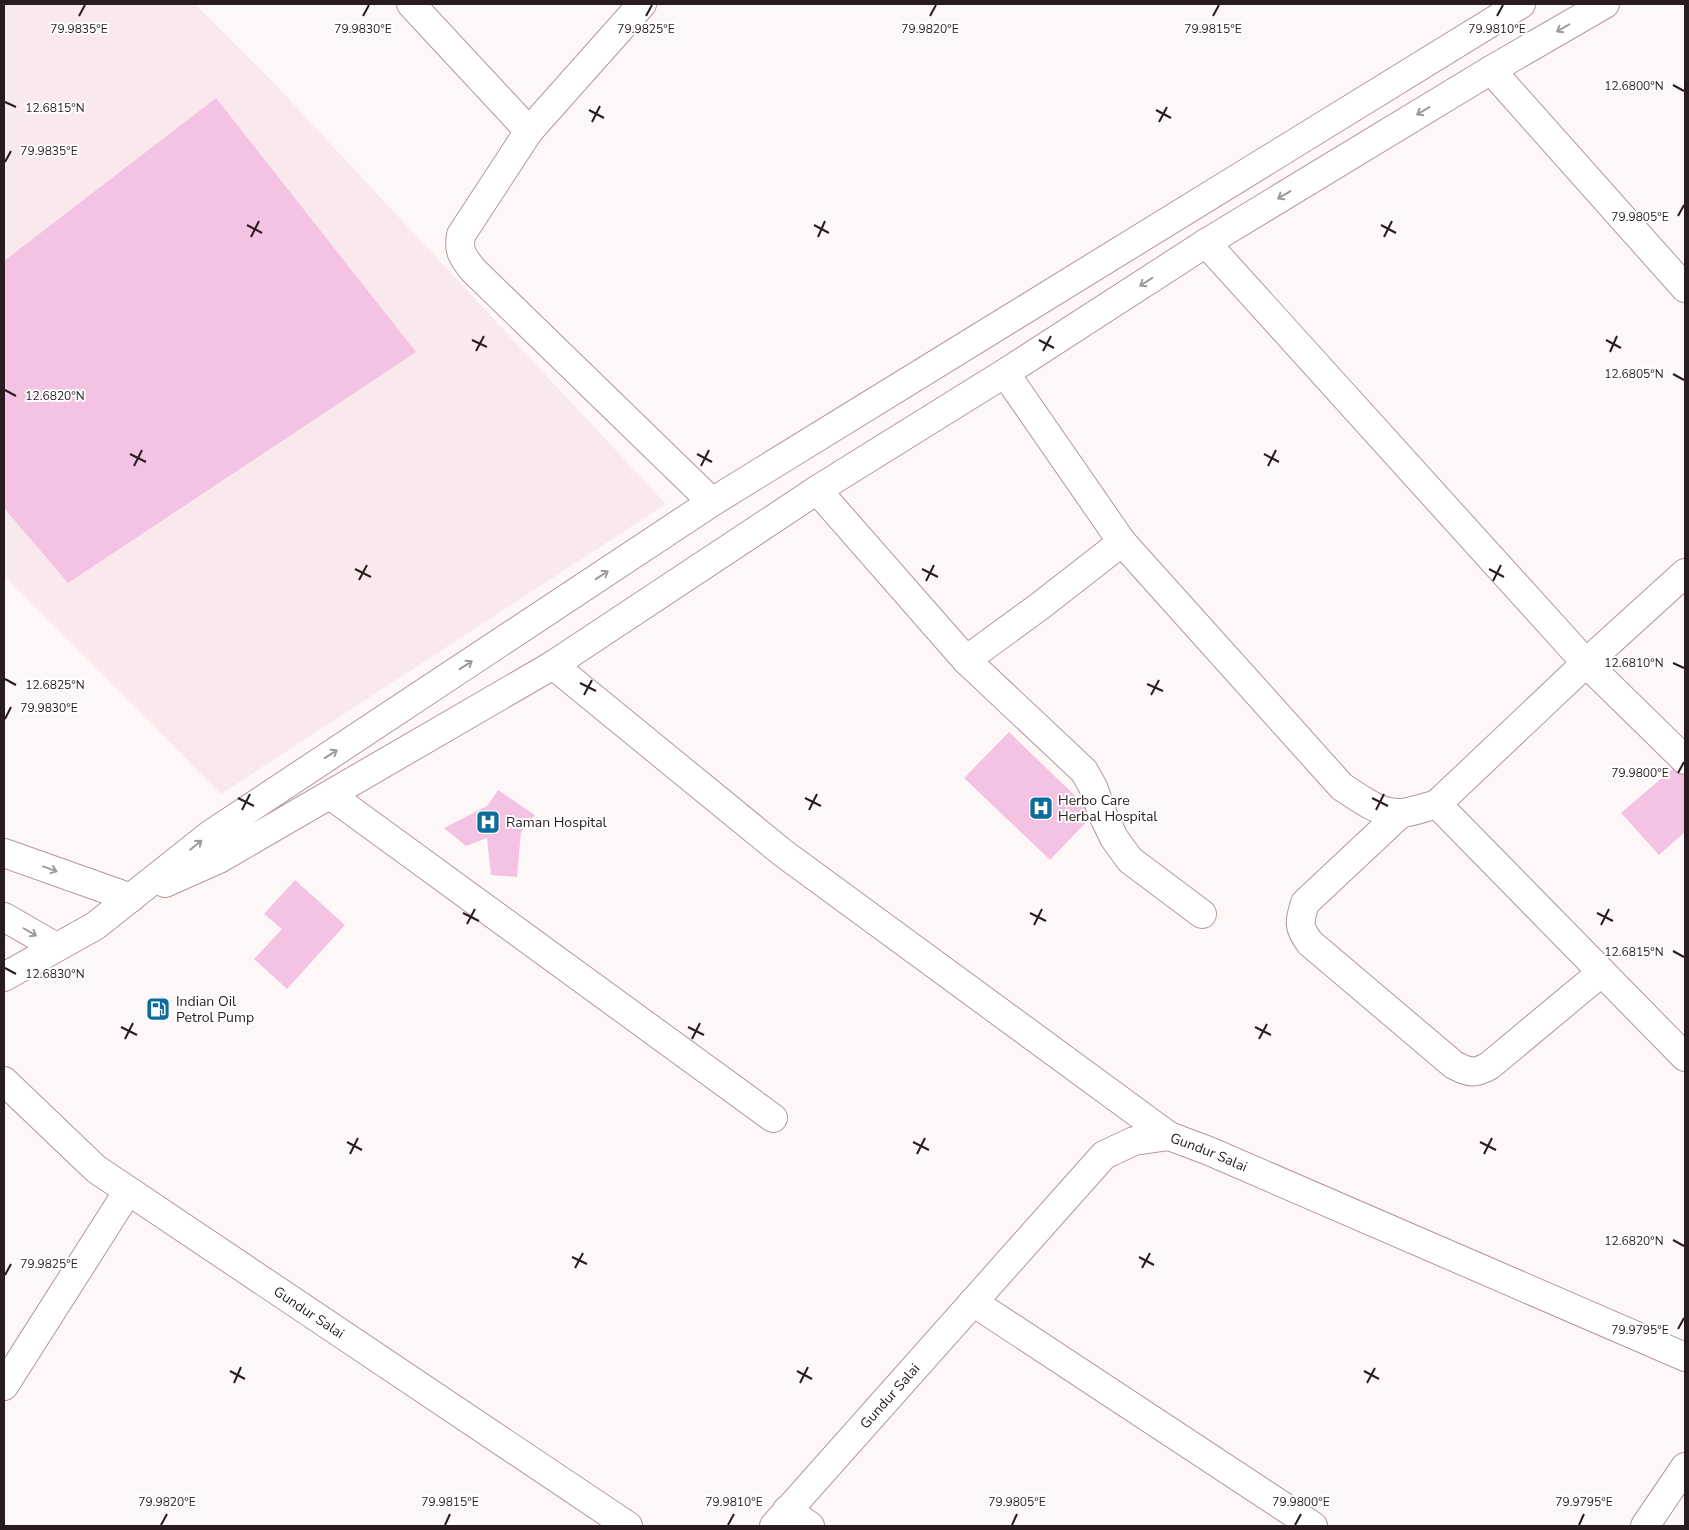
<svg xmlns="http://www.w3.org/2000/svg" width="1689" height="1530" font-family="'Nunito Sans',sans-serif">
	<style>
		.built { fill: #fae9ec }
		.building { fill: #f4c3e3 }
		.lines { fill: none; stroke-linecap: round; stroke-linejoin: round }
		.minor-casing { stroke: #b5969c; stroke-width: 30 }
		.major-casing { stroke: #b5969c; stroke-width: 30 }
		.minor { stroke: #fff; stroke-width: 28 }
		.major { stroke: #fff; stroke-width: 28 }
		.oneway { stroke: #9e999a }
		.ticks { fill: none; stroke: #281c1e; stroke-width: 2 }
		.labels { text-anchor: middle; stroke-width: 4; stroke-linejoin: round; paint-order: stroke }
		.poi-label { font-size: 14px; fill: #281c1e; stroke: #fff; text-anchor: start }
		.street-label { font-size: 14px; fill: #281c1e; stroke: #fff }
		.ticks-label { font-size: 12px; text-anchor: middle; fill: #281c1e; stroke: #fff; stroke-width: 4; stroke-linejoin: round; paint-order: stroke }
	</style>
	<rect width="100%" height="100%" fill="#fef7f8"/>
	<!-- built -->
	<path class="built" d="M 4,4 L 195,4 L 271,80 L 666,504 L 221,794 L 4,576 Z"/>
	<!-- building -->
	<path class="building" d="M 216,98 L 416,352 L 68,583 L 4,508 L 4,261 Z
		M 1009,732 L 1094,814 L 1050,860 L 964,778 Z
		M 1678,764 L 1685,773 L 1685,832 L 1659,855 L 1621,813 Z
		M 498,790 L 535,815 L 521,832 L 517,877 L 491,875 L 487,838 L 466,846 L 444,828 L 487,806 Z
		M 295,880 L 345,925 L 287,989 L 254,959 L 282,929 L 264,914 Z"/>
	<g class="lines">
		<!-- minor casing -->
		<g class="minor-casing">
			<g id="minor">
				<path d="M 411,4 L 529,131"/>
				<path d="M 642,4 L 529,131 L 461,235 C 458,252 463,257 473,270 L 712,502"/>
				<path d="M 1491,70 L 1685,288"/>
				<path d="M 1206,243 L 1586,663 L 1685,760"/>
				<path d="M 1005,373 L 1122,542 L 1342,787 C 1360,798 1377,813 1399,813 C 1411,813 1425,807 1437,804 L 1685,1057"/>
				<path d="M 817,490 L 966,660 L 1084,771 L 1093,787 L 1103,815 L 1114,838 L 1130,860 L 1202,914"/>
				<path d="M 966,660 L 1040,606 L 1122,542"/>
				<path d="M 553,665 L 783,853 L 1169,1136"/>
				<path d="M 330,795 L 773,1118"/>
				<path d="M 1437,804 L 1586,663 L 1685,573"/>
				<path d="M 1400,814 L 1305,903 C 1299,922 1298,927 1310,943 L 1454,1065 C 1470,1073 1474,1074 1489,1066 L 1602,972"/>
				<path d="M 4,853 L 131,898"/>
				<path id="s1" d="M 4,1081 L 96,1169 L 628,1526"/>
				<path d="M 973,1302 L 1313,1526"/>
				<path d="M 4,1386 L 128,1191"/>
				<path d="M 787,1510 L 810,1526"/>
				<path id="s2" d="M 774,1526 L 1104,1155 L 1134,1141 L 1169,1136 L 1209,1151 L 1685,1357"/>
				<path d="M 1645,1526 L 1685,1467"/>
			</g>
		</g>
		<!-- major casing -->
		<g class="major-casing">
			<path id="major" d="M 165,883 L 219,859 L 553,665 L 817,490 L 1005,373 L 1206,243 L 1491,70 L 1605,4
				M 4,917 L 56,947
				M 4,977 L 95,926 L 211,834 L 712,502 L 1521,4"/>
		</g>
		<!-- minor -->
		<use href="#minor" class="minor"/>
		<!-- major -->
		<use href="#major" class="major"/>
	</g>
	<!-- one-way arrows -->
	<defs><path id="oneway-shaft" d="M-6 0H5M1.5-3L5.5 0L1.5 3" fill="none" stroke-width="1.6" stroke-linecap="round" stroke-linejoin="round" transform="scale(1.25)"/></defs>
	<g class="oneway">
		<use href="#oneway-shaft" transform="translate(1563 28) rotate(150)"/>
		<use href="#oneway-shaft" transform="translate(1423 111) rotate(149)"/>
		<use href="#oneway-shaft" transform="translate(1284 195) rotate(149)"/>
		<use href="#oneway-shaft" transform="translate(1146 282) rotate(147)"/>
		<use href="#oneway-shaft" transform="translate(602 575) rotate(-33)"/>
		<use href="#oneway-shaft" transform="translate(466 665) rotate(-33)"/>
		<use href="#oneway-shaft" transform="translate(331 754) rotate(-33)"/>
		<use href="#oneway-shaft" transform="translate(196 845) rotate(-39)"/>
		<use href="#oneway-shaft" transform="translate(50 869) rotate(20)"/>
		<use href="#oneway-shaft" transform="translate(30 932) rotate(30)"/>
	</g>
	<!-- ticks -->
	<path class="ticks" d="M 79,16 L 85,5M 363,16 L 369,5M 646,16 L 652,5M 930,16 L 936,5M 1213,16 L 1219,5M 1497,16 L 1503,5M 1673,85 L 1684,91M 5,102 L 16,107M 589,110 L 604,118M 1156,110 L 1171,118M 592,122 L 600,106M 1159,122 L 1167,107M 5,162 L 11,151M 1678,216 L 1684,205M 247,225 L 262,233M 814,225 L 829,233M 1381,225 L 1396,233M 251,237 L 259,221M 818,237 L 825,221M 1384,237 L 1392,221M 472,340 L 487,347M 1039,340 L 1054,348M 1606,340 L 1621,348M 476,351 L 484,336M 1043,351 L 1051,336M 1610,352 L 1617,336M 1673,374 L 1684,380M 5,390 L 16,396M 130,454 L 146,462M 697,454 L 712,462M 1264,454 L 1279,462M 134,466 L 142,450M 701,466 L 709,450M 1268,466 L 1276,450M 355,569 L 371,577M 922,569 L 938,577M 1489,569 L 1504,577M 359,580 L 367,565M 926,581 L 934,565M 1493,581 L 1501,565M 1673,663 L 1684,668M 5,679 L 16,685M 580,683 L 596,691M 1147,684 L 1163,691M 584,695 L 592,680M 1151,695 L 1159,680M 5,719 L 11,707M 1678,773 L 1684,762M 238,798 L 254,806M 805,798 L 821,806M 1372,798 L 1388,806M 242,810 L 250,794M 809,810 L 817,794M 1376,810 L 1384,794M 463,913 L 479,921M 1030,913 L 1046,921M 1597,913 L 1613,921M 467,924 L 475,909M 1034,925 L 1042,909M 1601,925 L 1609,909M 1673,951 L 1684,957M 5,968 L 16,974M 121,1027 L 137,1035M 688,1027 L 704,1035M 1255,1027 L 1271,1035M 125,1039 L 133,1023M 692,1039 L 700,1023M 1259,1039 L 1267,1024M 347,1142 L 362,1150M 913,1142 L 929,1150M 1480,1142 L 1496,1150M 350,1154 L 358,1138M 917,1154 L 925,1138M 1484,1154 L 1492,1138M 1673,1240 L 1684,1246M 572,1257 L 587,1264M 1139,1257 L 1154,1265M 575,1268 L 583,1253M 1142,1268 L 1150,1253M 5,1275 L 11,1264M 1678,1329 L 1684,1318M 230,1371 L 245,1379M 797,1371 L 812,1379M 1364,1371 L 1379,1379M 234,1383 L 241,1367M 800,1383 L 808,1367M 1367,1383 L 1375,1368M 161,1525 L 167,1514M 445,1525 L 450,1514M 728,1525 L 734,1514M 1012,1525 L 1017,1514M 1295,1525 L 1301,1514M 1579,1525 L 1584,1514"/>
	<!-- icons -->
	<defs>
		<g id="hospital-square" transform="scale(1.25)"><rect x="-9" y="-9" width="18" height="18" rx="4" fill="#0d6c9b" stroke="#fff"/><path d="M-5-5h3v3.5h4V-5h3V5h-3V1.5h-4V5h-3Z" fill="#fff"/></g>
		<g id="fuel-square" transform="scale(1.25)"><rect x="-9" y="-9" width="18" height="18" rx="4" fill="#0d6c9b" stroke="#fff"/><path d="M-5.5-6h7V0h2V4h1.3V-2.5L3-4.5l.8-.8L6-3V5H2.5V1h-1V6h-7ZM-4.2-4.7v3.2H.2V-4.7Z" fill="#fff"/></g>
	</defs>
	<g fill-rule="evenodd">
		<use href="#hospital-square" x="1041" y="808"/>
		<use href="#hospital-square" x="488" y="822"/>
		<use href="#fuel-square" x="158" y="1009"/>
	</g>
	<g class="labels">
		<!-- poi labels -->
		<g class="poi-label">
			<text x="1058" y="805">Herbo Care<tspan x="1058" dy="16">Herbal Hospital</tspan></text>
			<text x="506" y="827">Raman Hospital</text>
			<text x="176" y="1006">Indian Oil<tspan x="176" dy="16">Petrol Pump</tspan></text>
		</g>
		<!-- street labels -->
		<g class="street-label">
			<text dy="5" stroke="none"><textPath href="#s2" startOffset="608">Gundur Salai</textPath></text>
			<text dy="5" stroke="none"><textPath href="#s1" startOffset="384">Gundur Salai</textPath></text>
			<text dy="5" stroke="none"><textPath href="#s2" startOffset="174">Gundur Salai</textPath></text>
		</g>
	</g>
	<g class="ticks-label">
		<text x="79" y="33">79.9835°E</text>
		<text x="363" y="33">79.9830°E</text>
		<text x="646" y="33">79.9825°E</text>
		<text x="930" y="33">79.9820°E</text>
		<text x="1213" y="33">79.9815°E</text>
		<text x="1497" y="33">79.9810°E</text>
		<text x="1634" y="90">12.6800°N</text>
		<text x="55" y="112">12.6815°N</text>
		<text x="49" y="155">79.9835°E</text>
		<text x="1640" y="221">79.9805°E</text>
		<text x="1634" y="378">12.6805°N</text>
		<text x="55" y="400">12.6820°N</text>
		<text x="1634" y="667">12.6810°N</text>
		<text x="55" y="689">12.6825°N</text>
		<text x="49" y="712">79.9830°E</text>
		<text x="1640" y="777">79.9800°E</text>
		<text x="1634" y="956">12.6815°N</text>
		<text x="55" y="978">12.6830°N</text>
		<text x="1634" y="1245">12.6820°N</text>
		<text x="49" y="1268">79.9825°E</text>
		<text x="1640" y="1334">79.9795°E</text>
		<text x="167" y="1506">79.9820°E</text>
		<text x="450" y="1506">79.9815°E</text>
		<text x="734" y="1506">79.9810°E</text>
		<text x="1017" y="1506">79.9805°E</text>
		<text x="1301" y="1506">79.9800°E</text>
		<text x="1584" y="1506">79.9795°E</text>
	</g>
	<!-- border -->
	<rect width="1689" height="1530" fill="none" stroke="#281c1e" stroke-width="10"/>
</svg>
